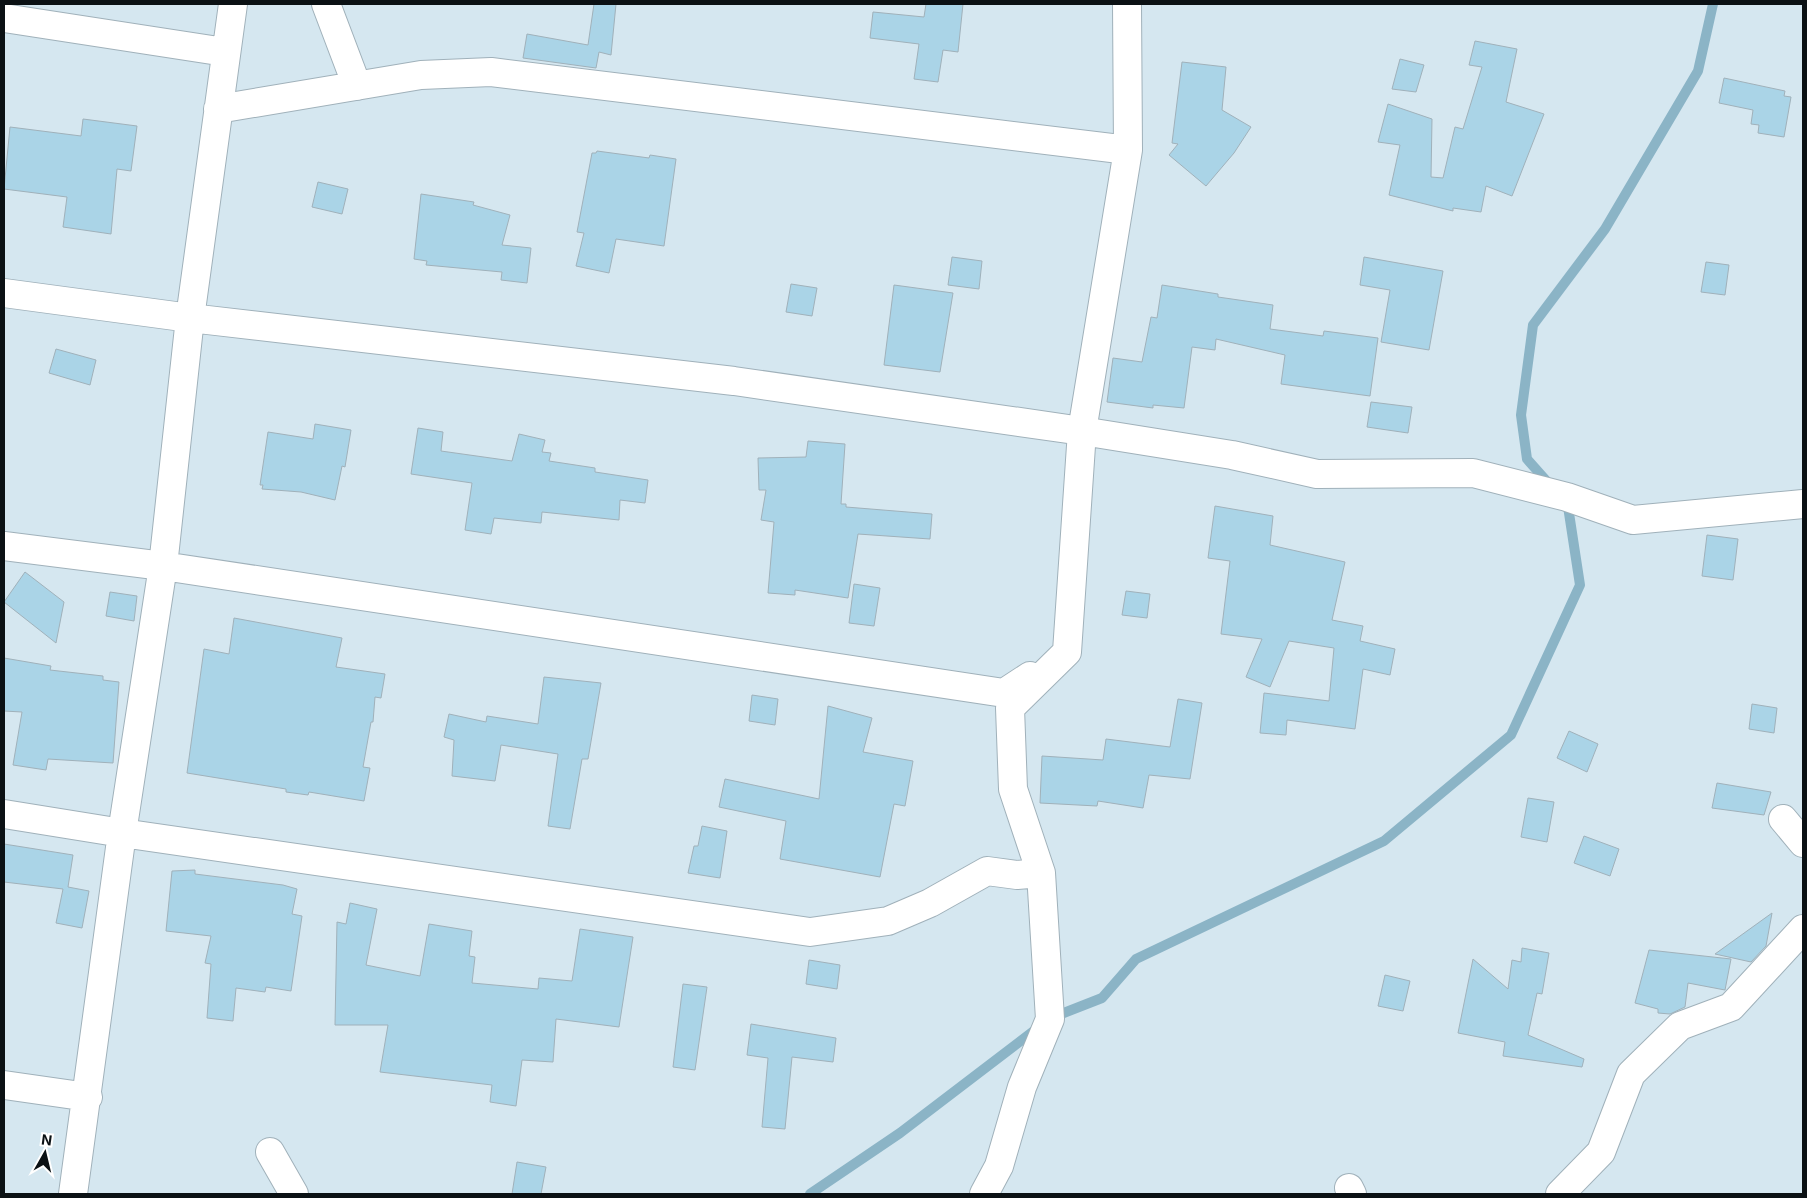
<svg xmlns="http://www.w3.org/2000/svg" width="1807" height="1198" font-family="Inter,sans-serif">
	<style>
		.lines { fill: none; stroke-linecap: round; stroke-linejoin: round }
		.stream { stroke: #8bb4c6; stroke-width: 10 }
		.building { fill: #aad4e7; stroke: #a0b1ba }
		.street-casing { stroke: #a0b1ba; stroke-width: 30 }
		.street { stroke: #fff; stroke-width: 28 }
	</style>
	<rect width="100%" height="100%" fill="#d5e7f0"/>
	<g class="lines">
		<!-- stream -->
		<path class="stream" d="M 1551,486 L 1527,459 L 1521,415 L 1533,325 L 1605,229 L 1698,71 L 1713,4
			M 1051,1018 L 1102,998 L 1136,959 L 1384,841 L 1511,735 L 1580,585 L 1567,500
			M 810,1194 L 900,1133 L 1039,1027"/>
	</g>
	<!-- building -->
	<path class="building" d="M 594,4 L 616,4 L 611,55 L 599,52 L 596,68 L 523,58 L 527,34 L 588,45 Z
		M 926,4 L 963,4 L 958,52 L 943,50 L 938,82 L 914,79 L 919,44 L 870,38 L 873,12 L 924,17 Z
		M 1475,41 L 1517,49 L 1506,102 L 1544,114 L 1512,196 L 1486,186 L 1481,212 L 1453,208 L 1453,211 L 1389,195 L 1400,145 L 1378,142 L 1388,104 L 1432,119 L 1431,177 L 1443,178 L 1455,127 L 1463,129 L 1482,67 L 1469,65 Z
		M 1400,59 L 1424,65 L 1416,92 L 1392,89 Z
		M 1182,62 L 1226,67 L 1222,110 L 1251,127 L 1234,153 L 1206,186 L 1169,155 L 1178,144 L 1172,143 Z
		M 1724,78 L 1785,91 L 1784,96 L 1791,97 L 1784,137 L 1758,133 L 1759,125 L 1751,124 L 1753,110 L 1719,103 Z
		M 83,119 L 137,126 L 131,171 L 117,169 L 111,234 L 63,227 L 67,197 L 4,189 L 10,127 L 81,136 Z
		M 597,151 L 649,158 L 650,155 L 676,159 L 664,246 L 616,239 L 609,273 L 576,266 L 584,233 L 577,232 L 592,153 L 596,153 Z
		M 318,182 L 348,189 L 342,214 L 312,207 Z
		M 421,194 L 474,202 L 473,205 L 510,215 L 502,245 L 531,248 L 527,283 L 501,280 L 502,272 L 426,265 L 427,261 L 414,259 Z
		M 952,257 L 982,261 L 979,289 L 948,285 Z
		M 1364,257 L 1443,271 L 1429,350 L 1381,342 L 1390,290 L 1360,285 Z
		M 1706,262 L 1729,265 L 1725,295 L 1701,292 Z
		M 791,284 L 817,288 L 812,316 L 786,312 Z
		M 894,285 L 953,293 L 940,372 L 884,365 Z
		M 1162,285 L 1218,294 L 1218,297 L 1273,305 L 1270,329 L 1323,336 L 1324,331 L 1378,338 L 1370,396 L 1281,384 L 1285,355 L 1216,339 L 1215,350 L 1192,347 L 1184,408 L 1153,405 L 1153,408 L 1107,402 L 1113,358 L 1142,362 L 1151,317 L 1157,318 Z
		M 56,349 L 96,360 L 90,385 L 49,373 Z
		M 1371,402 L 1412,407 L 1408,433 L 1367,427 Z
		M 315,424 L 351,430 L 345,467 L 342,466 L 335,500 L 301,492 L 262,489 L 263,485 L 260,485 L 268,432 L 313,439 Z
		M 418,428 L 443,432 L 441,451 L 512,461 L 519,434 L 545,440 L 542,452 L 551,453 L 549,461 L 595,468 L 595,472 L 648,480 L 645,503 L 620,500 L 619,520 L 542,512 L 541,523 L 494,518 L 491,534 L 465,530 L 472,483 L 411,474 Z
		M 808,441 L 845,444 L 841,504 L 846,504 L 846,507 L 932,514 L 930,539 L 858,534 L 848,598 L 795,590 L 795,595 L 768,593 L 774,522 L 761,520 L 766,490 L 759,490 L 758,458 L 806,457 Z
		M 1215,506 L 1273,516 L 1270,545 L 1345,562 L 1332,620 L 1363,626 L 1360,641 L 1395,649 L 1390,675 L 1363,669 L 1355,729 L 1287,720 L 1286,735 L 1260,733 L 1264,693 L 1329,701 L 1334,648 L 1289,641 L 1270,687 L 1246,677 L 1262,639 L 1221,634 L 1230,561 L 1208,558 Z
		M 1707,535 L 1738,539 L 1733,580 L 1702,576 Z
		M 25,572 L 64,602 L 56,643 L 4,602 Z
		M 854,584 L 880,588 L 874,626 L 849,623 Z
		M 1126,591 L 1150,594 L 1147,618 L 1122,615 Z
		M 110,592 L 137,596 L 134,621 L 106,616 Z
		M 234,618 L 342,638 L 336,667 L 385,674 L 381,698 L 375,697 L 373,722 L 371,722 L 363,767 L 370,768 L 364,801 L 309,792 L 308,795 L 286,792 L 286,789 L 187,773 L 204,649 L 229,654 Z
		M 4,658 L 51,666 L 50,670 L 103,676 L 103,680 L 119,682 L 113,763 L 48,759 L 46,770 L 13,765 L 22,712 L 4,711 Z
		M 544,677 L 601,683 L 588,759 L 582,759 L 570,829 L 548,826 L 558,754 L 501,745 L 495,781 L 452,776 L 454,740 L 444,737 L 449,714 L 486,722 L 487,716 L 538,724 Z
		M 752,695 L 778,699 L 775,725 L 749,721 Z
		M 1178,699 L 1202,703 L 1190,779 L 1149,775 L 1143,808 L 1098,801 L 1097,806 L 1040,803 L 1042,756 L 1103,760 L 1106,739 L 1170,747 Z
		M 1752,704 L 1777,708 L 1774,733 L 1749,729 Z
		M 828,706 L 872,718 L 863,752 L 913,761 L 905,806 L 894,804 L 880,877 L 780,859 L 786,821 L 719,807 L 725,779 L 819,799 Z
		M 1569,731 L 1598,744 L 1587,772 L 1557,758 Z
		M 1717,783 L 1771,792 L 1764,815 L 1712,808 Z
		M 1528,798 L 1554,802 L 1547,842 L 1521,837 Z
		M 702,826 L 727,831 L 720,878 L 688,873 L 694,846 L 698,846 Z
		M 1584,836 L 1619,849 L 1610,876 L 1574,863 Z
		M 4,844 L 73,855 L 68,887 L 89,891 L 82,928 L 56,923 L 63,889 L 4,882 Z
		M 195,870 L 195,874 L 283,885 L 297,889 L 292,914 L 302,916 L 291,991 L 266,987 L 265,992 L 236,988 L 233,1021 L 207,1018 L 211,964 L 205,963 L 211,936 L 166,931 L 172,871 Z
		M 350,903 L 377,909 L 366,965 L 420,976 L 429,924 L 472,931 L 469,956 L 475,957 L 472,983 L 538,989 L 539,978 L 572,981 L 580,929 L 633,937 L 619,1027 L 556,1019 L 553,1062 L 522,1060 L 516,1106 L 490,1102 L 492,1085 L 380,1072 L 388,1025 L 335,1025 L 337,922 L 346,924 Z
		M 1772,913 L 1766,946 L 1751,962 L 1715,954 Z
		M 1522,948 L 1549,953 L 1542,994 L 1537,993 L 1528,1035 L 1584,1059 L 1582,1067 L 1503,1056 L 1505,1042 L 1458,1033 L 1473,959 L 1508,989 L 1512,960 L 1521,962 Z
		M 1649,950 L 1731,959 L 1725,990 L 1688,983 L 1685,1007 L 1670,1014 L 1658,1013 L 1658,1009 L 1635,1003 Z
		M 809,960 L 840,965 L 837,989 L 806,984 Z
		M 1385,975 L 1410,981 L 1403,1011 L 1378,1006 Z
		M 683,984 L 707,987 L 695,1070 L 673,1067 Z
		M 751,1024 L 836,1038 L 833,1062 L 792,1057 L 785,1129 L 762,1127 L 768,1058 L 747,1055 Z
		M 517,1162 L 546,1167 L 541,1194 L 512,1194 Z"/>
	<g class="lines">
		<!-- street casing -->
		<g class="street-casing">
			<path id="street" d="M 326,4 L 357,86
				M 4,18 L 225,52
				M 218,109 L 421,75 L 491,72 L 1128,150
				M 4,293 L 190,318 L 734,381 L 1082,431 L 1232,455 L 1317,474 L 1473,473 L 1567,497 L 1633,520 L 1803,504
				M 4,546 L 163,566 L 1004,693 L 1030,676
				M 4,814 L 122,833 L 810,932 L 888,921 L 930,903 L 987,871 L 1017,875 L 1041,873
				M 1783,819 L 1803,843
				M 4,1085 L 88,1097
				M 270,1152 L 294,1194
				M 1349,1188 L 1352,1194
				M 73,1194 L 122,833 L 163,566 L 190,318 L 233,4
				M 984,1194 L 999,1166 L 1022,1087 L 1050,1019 L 1041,873 L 1013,789 L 1010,708 L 1067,652 L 1082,431 L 1128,150 L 1127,4
				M 1560,1194 L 1601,1152 L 1631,1074 L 1680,1026 L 1731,1007 L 1803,929"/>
		</g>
		<!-- street -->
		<use href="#street" class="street"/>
	</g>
	<!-- border -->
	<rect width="1807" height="1198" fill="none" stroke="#0b1114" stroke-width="10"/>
	<!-- north arrow -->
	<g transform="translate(45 1153) rotate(8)" stroke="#ffffff" stroke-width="4" paint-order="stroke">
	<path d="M0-4L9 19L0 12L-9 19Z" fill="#0b1114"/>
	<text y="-8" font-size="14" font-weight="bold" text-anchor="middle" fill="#0b1114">N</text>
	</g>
</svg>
